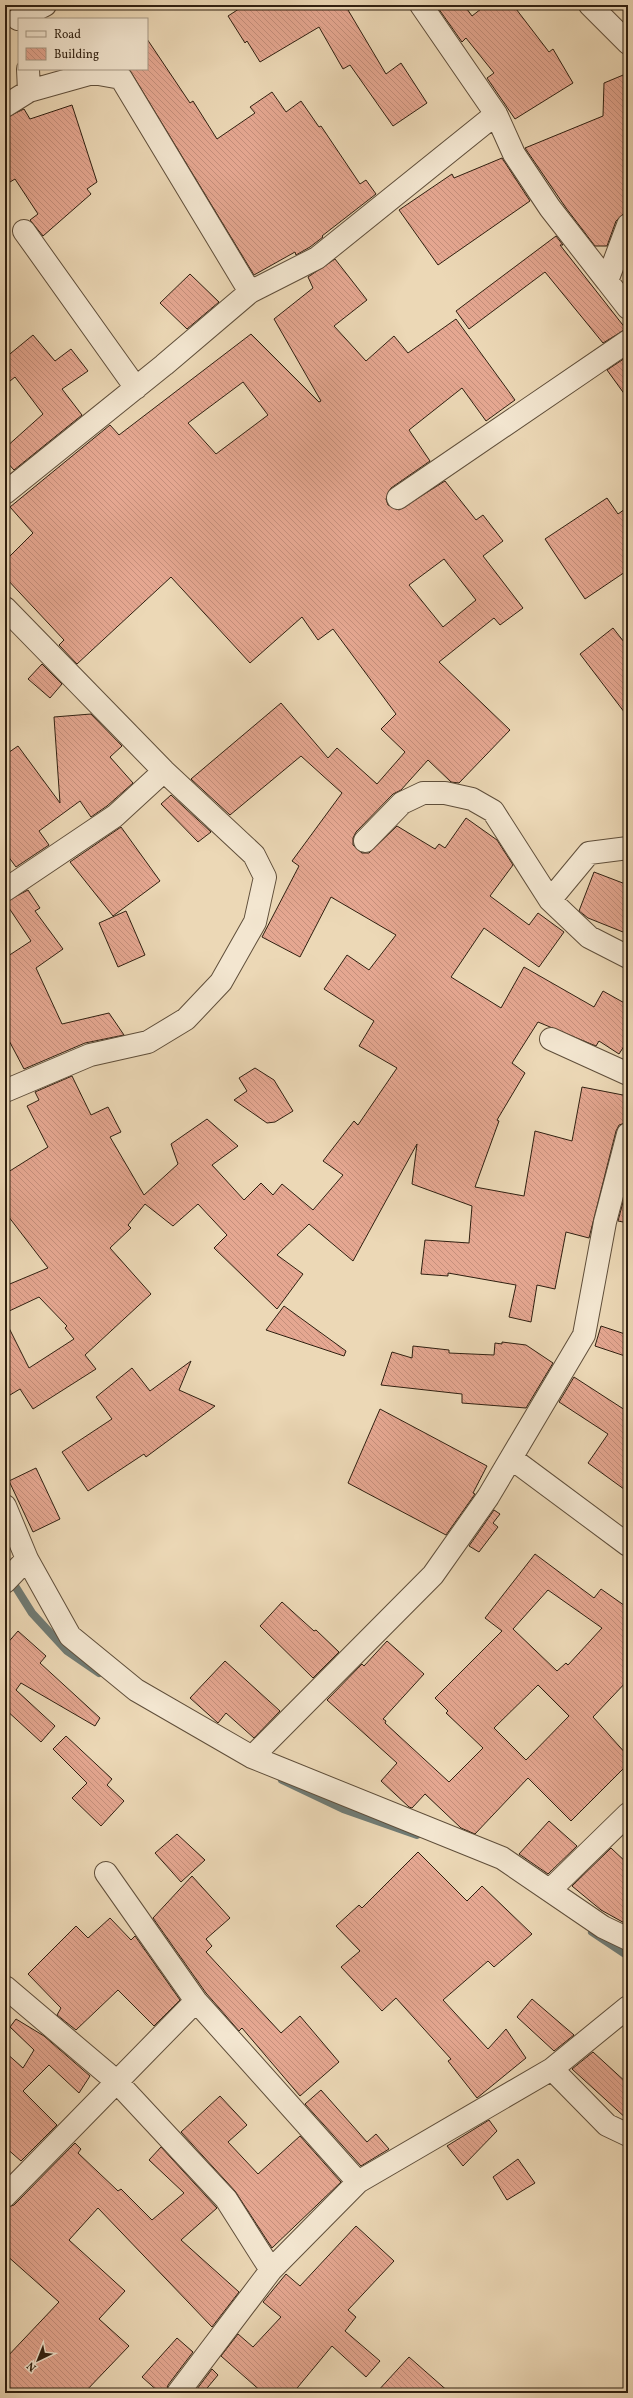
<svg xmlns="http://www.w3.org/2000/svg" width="633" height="2398" font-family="Vollkorn,serif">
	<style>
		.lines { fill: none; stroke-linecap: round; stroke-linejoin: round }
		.stream { stroke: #707b74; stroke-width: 8 }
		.building { fill: url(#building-back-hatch); stroke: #302011; fill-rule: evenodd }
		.street-casing { stroke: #5f4e3a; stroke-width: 24 }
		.street { stroke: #f3e6d0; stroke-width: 22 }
	</style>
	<defs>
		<pattern id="building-back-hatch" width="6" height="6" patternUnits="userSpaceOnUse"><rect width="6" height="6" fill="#e5a791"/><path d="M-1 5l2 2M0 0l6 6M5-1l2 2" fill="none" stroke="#c58f7c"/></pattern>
	</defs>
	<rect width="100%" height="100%" fill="#ecd8b6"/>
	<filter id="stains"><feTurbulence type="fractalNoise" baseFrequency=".005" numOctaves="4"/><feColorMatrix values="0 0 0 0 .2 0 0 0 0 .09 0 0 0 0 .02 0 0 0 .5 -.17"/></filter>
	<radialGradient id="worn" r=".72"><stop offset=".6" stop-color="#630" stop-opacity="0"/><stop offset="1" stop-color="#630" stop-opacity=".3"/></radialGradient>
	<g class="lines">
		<!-- stream -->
		<path class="stream" d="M 10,1578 L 32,1613 L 67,1651 L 99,1673
			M 282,1780 L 343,1809 L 417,1835
			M 592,1932 L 628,1956"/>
	</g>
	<!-- building -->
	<path class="building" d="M 245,5 L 356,5 L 348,10 L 386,74 L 401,63 L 427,103 L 393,126 L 350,65 L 343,69 L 319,27 L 260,62 L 247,41 L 245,43 L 228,16 Z
		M 436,5 L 464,5 L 472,16 L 486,5 L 513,5 L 549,52 L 553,49 L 573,83 L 515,119 L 487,78 L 494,73 L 466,38 L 462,42 Z
		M 147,39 L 190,103 L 193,101 L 217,139 L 255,113 L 250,107 L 272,92 L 286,112 L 301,101 L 319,127 L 321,126 L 360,184 L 366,180 L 376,194 L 322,236 L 323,237 L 310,247 L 296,255 L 295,252 L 254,275 L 129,69 L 147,69 Z
		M 628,73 L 628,204 L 624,213 L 616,221 L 607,246 L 595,246 L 566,208 L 525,148 L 603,116 L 604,83 Z
		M 72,105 L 97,182 L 87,189 L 91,194 L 43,236 L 30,220 L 38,214 L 15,179 L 5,185 L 5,118 L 24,109 L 30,119 Z
		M 502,158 L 530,201 L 438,265 L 399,210 L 452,174 L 454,178 Z
		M 556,236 L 563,245 L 560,245 L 626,329 L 603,343 L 545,272 L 469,329 L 456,311 Z
		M 335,259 L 367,300 L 334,326 L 366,361 L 394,336 L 408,353 L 456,319 L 515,400 L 486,421 L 462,388 L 409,430 L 430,461 L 391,488 L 386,499 L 388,505 L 399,510 L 445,481 L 476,520 L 483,515 L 503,541 L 483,556 L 523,608 L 500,625 L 494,618 L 439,662 L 510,730 L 459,783 L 451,782 L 428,760 L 401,790 L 393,794 L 356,832 L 353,838 L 353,845 L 362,853 L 369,853 L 397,826 L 435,849 L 439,844 L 445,848 L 466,818 L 497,840 L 513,865 L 490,896 L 529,925 L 538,913 L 564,932 L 539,967 L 484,928 L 451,977 L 501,1008 L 524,967 L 594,1007 L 603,991 L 628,1005 L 628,1040 L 619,1054 L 599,1041 L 596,1046 L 538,1022 L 512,1063 L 525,1073 L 497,1120 L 499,1121 L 475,1187 L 524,1196 L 535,1131 L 572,1141 L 582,1087 L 628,1096 L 628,1122 L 619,1125 L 616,1131 L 589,1238 L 566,1232 L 555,1289 L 537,1285 L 531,1322 L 509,1317 L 516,1285 L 448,1273 L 448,1276 L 421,1274 L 425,1240 L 469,1243 L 472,1206 L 412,1184 L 417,1144 L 353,1261 L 309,1224 L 277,1255 L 303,1274 L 277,1309 L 214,1248 L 227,1235 L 198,1204 L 173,1226 L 145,1204 L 128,1225 L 131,1228 L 110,1248 L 151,1294 L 85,1355 L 96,1369 L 33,1409 L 20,1389 L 5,1398 L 5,1320 L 29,1368 L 74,1339 L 65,1328 L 67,1326 L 39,1297 L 5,1313 L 5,1286 L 48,1268 L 5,1212 L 5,1174 L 48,1147 L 27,1106 L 39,1100 L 35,1092 L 72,1076 L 91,1115 L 108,1107 L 121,1132 L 110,1137 L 144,1195 L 178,1164 L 171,1144 L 207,1119 L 238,1146 L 212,1165 L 244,1200 L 261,1183 L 273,1195 L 282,1184 L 313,1210 L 343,1175 L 323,1161 L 354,1121 L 358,1125 L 397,1068 L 359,1046 L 374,1021 L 324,989 L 347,955 L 369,970 L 396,935 L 331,897 L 300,957 L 262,937 L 299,866 L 292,861 L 342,793 L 301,756 L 230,815 L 191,779 L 281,703 L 328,758 L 337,748 L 377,784 L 405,752 L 381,729 L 396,714 L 333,629 L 318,640 L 302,617 L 250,663 L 171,577 L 77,664 L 59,645 L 64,640 L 5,577 L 5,561 L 33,533 L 10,507 L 110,425 L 119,435 L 251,334 L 319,402 L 321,401 L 274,319 L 313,288 L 308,277 ZM 243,382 L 268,415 L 216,454 L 188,423 ZM 444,559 L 476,600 L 443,627 L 409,585 Z
		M 190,274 L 219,302 L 187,329 L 160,303 Z
		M 33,335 L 55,361 L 71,349 L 88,371 L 62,389 L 82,415 L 14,470 L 5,460 L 5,448 L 43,414 L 15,377 L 5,385 L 5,358 Z
		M 628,356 L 628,399 L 607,370 Z
		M 607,498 L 618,514 L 628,507 L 628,570 L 585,599 L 545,539 Z
		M 613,628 L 628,647 L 628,717 L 580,654 Z
		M 42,664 L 62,684 L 50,698 L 28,679 Z
		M 91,714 L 122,746 L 110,757 L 133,783 L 107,806 L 91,817 L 80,801 L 39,831 L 49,845 L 16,867 L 5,852 L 5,755 L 18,746 L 60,803 L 54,717 Z
		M 171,795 L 211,832 L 198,842 L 161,804 Z
		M 121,827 L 160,881 L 113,916 L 70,862 Z
		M 594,872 L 628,885 L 628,934 L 588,918 L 579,911 Z
		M 28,890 L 40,908 L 35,911 L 63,949 L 36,968 L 62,1024 L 109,1013 L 124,1035 L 85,1043 L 24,1069 L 5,1033 L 5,958 L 31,941 L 5,902 Z
		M 126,911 L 145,955 L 118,967 L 99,923 Z
		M 255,1068 L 274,1080 L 293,1111 L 275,1122 L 267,1123 L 234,1100 L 247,1091 L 239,1078 Z
		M 628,1183 L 628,1223 L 618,1221 Z
		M 284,1306 L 346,1351 L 344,1356 L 266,1330 Z
		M 601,1326 L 628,1335 L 628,1357 L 595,1346 Z
		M 502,1342 L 526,1345 L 553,1363 L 526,1408 L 462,1403 L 462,1394 L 381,1385 L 392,1352 L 412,1358 L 413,1346 L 449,1350 L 449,1353 L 494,1355 L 495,1343 L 502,1344 Z
		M 191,1361 L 179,1390 L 215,1406 L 146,1457 L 144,1454 L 88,1491 L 62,1452 L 112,1419 L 96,1397 L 132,1368 L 150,1391 Z
		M 574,1377 L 625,1410 L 628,1406 L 628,1492 L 588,1463 L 608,1434 L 559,1402 Z
		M 380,1409 L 487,1466 L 473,1493 L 475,1494 L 446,1535 L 348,1483 Z
		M 36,1468 L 60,1519 L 33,1532 L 9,1481 Z
		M 494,1510 L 500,1514 L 493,1523 L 498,1527 L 479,1552 L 469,1546 Z
		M 535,1554 L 594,1598 L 601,1589 L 628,1608 L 628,1680 L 593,1717 L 628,1756 L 628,1764 L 571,1821 L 528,1778 L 475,1834 L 461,1828 L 425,1794 L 412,1808 L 409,1807 L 381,1781 L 397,1763 L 327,1700 L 362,1664 L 364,1666 L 387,1641 L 424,1674 L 383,1719 L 386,1721 L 385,1723 L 449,1782 L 483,1748 L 446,1713 L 448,1711 L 435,1698 L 502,1631 L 485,1618 ZM 548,1590 L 602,1628 L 568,1665 L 566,1663 L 557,1671 L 513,1629 ZM 538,1685 L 569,1716 L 526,1760 L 494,1728 Z
		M 282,1602 L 314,1631 L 316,1630 L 339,1652 L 313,1678 L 260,1626 Z
		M 18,1631 L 46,1656 L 40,1663 L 100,1718 L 95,1726 L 21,1683 L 16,1690 L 55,1726 L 41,1742 L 5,1709 L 5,1646 Z
		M 225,1661 L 280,1711 L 254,1738 L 226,1713 L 218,1723 L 190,1698 Z
		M 66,1736 L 112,1779 L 107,1785 L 124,1801 L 101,1826 L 72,1798 L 87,1783 L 53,1749 Z
		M 549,1821 L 577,1846 L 548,1874 L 519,1854 Z
		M 177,1834 L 205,1860 L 181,1882 L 155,1853 Z
		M 611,1848 L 628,1864 L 628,1925 L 601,1910 L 572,1886 Z
		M 418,1852 L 467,1901 L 482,1886 L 532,1934 L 494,1967 L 488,1961 L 443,2000 L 488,2049 L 506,2029 L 526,2058 L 477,2098 L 448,2061 L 451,2059 L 396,1998 L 382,2011 L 341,1967 L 360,1951 L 336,1926 L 359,1905 L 362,1908 Z
		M 192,1876 L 230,1918 L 206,1939 L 212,1946 L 206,1952 L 281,2033 L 300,2016 L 339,2062 L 300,2096 L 242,2028 L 239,2031 L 206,1993 L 153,1918 Z
		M 110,1918 L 131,1940 L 135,1936 L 180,2000 L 154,2026 L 118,1990 L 76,2030 L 57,2015 L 61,2008 L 28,1974 L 76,1926 L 88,1938 Z
		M 532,1999 L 574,2035 L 554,2051 L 517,2017 Z
		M 16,2019 L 44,2036 L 90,2076 L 79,2093 L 49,2065 L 23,2091 L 57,2125 L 21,2161 L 5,2147 L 5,2052 L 23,2068 L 34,2050 L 10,2027 Z
		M 593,2052 L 628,2084 L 628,2120 L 572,2069 Z
		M 321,2090 L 367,2142 L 376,2134 L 389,2149 L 361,2166 L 305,2104 Z
		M 220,2096 L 247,2125 L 228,2142 L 258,2174 L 300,2136 L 341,2182 L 272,2248 L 235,2191 L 181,2132 Z
		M 489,2120 L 497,2131 L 463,2166 L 447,2146 Z
		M 75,2143 L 81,2149 L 78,2153 L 118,2191 L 121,2189 L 152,2220 L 184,2193 L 149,2160 L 161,2147 L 217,2208 L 181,2240 L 239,2292 L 212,2327 L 98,2208 L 69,2240 L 125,2291 L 99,2319 L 129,2346 L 84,2393 L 5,2393 L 5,2359 L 59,2302 L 5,2254 L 5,2208 L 14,2205 Z
		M 518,2159 L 535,2183 L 507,2200 L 493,2177 Z
		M 356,2226 L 394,2261 L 348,2310 L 356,2317 L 345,2331 L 380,2361 L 366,2377 L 332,2346 L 293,2393 L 263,2393 L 221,2356 L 238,2334 L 253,2347 L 281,2317 L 263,2302 L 286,2274 L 300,2286 Z
		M 177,2338 L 193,2352 L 168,2385 L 166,2393 L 160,2393 L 142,2377 Z
		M 409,2357 L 450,2393 L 376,2393 Z
		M 212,2369 L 218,2375 L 203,2393 L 194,2393 Z"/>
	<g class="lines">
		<!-- street casing -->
		<g class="street-casing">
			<path id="street" d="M 421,5 L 496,114 L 514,154 L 550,208 L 607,281
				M 590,5 L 628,43
				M 18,19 L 45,5
				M 28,69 L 29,91
				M 5,106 L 29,91 L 93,73 L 121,78 L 250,292
				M 628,225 L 607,281 L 628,308
				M 24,231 L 136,388
				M 5,493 L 164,365 L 250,292 L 317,258 L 496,114
				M 398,498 L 628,341
				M 5,608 L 164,771 L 254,855 L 265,877 L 255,922 L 221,982 L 186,1019 L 148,1042 L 90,1055 L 5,1091
				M 365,841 L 402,803 L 423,793 L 445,793 L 472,799 L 493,811 L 550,900 L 589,937 L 628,957
				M 5,890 L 115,816 L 164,771
				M 550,900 L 589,853 L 628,848
				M 551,1039 L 628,1074
				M 511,1458 L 628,1545
				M 5,1506 L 27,1559 L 70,1636 L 136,1690 L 252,1757 L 502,1858 L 603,1927 L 628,1939
				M 5,1582 L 27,1559
				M 252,1757 L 433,1575 L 488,1497 L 584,1335 L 605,1222 L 628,1134
				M 106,1873 L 196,2001 L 358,2182
				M 550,1890 L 628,1814
				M 5,1987 L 116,2081 L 226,2199 L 271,2270
				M 552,2069 L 607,2125 L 628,2135
				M 5,2196 L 196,2001
				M 178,2393 L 271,2270 L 358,2182 L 552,2069 L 628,2007"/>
		</g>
		<!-- street -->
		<use href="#street" class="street"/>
	</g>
	<!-- margin -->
	<rect width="633" height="2398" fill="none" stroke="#ecd8b6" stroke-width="20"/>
	<rect x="6" y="6" width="621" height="2386" fill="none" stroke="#302011" stroke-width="2"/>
	<rect x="10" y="10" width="613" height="2378" fill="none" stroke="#302011"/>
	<!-- legend -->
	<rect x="18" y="18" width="130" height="52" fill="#f3e6d0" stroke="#a59784"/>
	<rect x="26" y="31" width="20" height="6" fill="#f3e6d0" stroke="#a59784"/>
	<text x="54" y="38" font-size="12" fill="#302011">Road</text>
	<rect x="26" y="48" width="20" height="12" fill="url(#building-back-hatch)" stroke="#a59784"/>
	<text x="54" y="58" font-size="12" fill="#302011">Building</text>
	<!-- north arrow -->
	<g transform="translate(38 2360) rotate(223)" stroke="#f3e6d0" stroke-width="3" paint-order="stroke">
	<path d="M0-3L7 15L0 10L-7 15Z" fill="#302011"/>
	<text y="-6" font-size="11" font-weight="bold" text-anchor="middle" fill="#302011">N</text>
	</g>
	<rect width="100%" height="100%" filter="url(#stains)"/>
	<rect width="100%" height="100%" fill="url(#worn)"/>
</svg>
